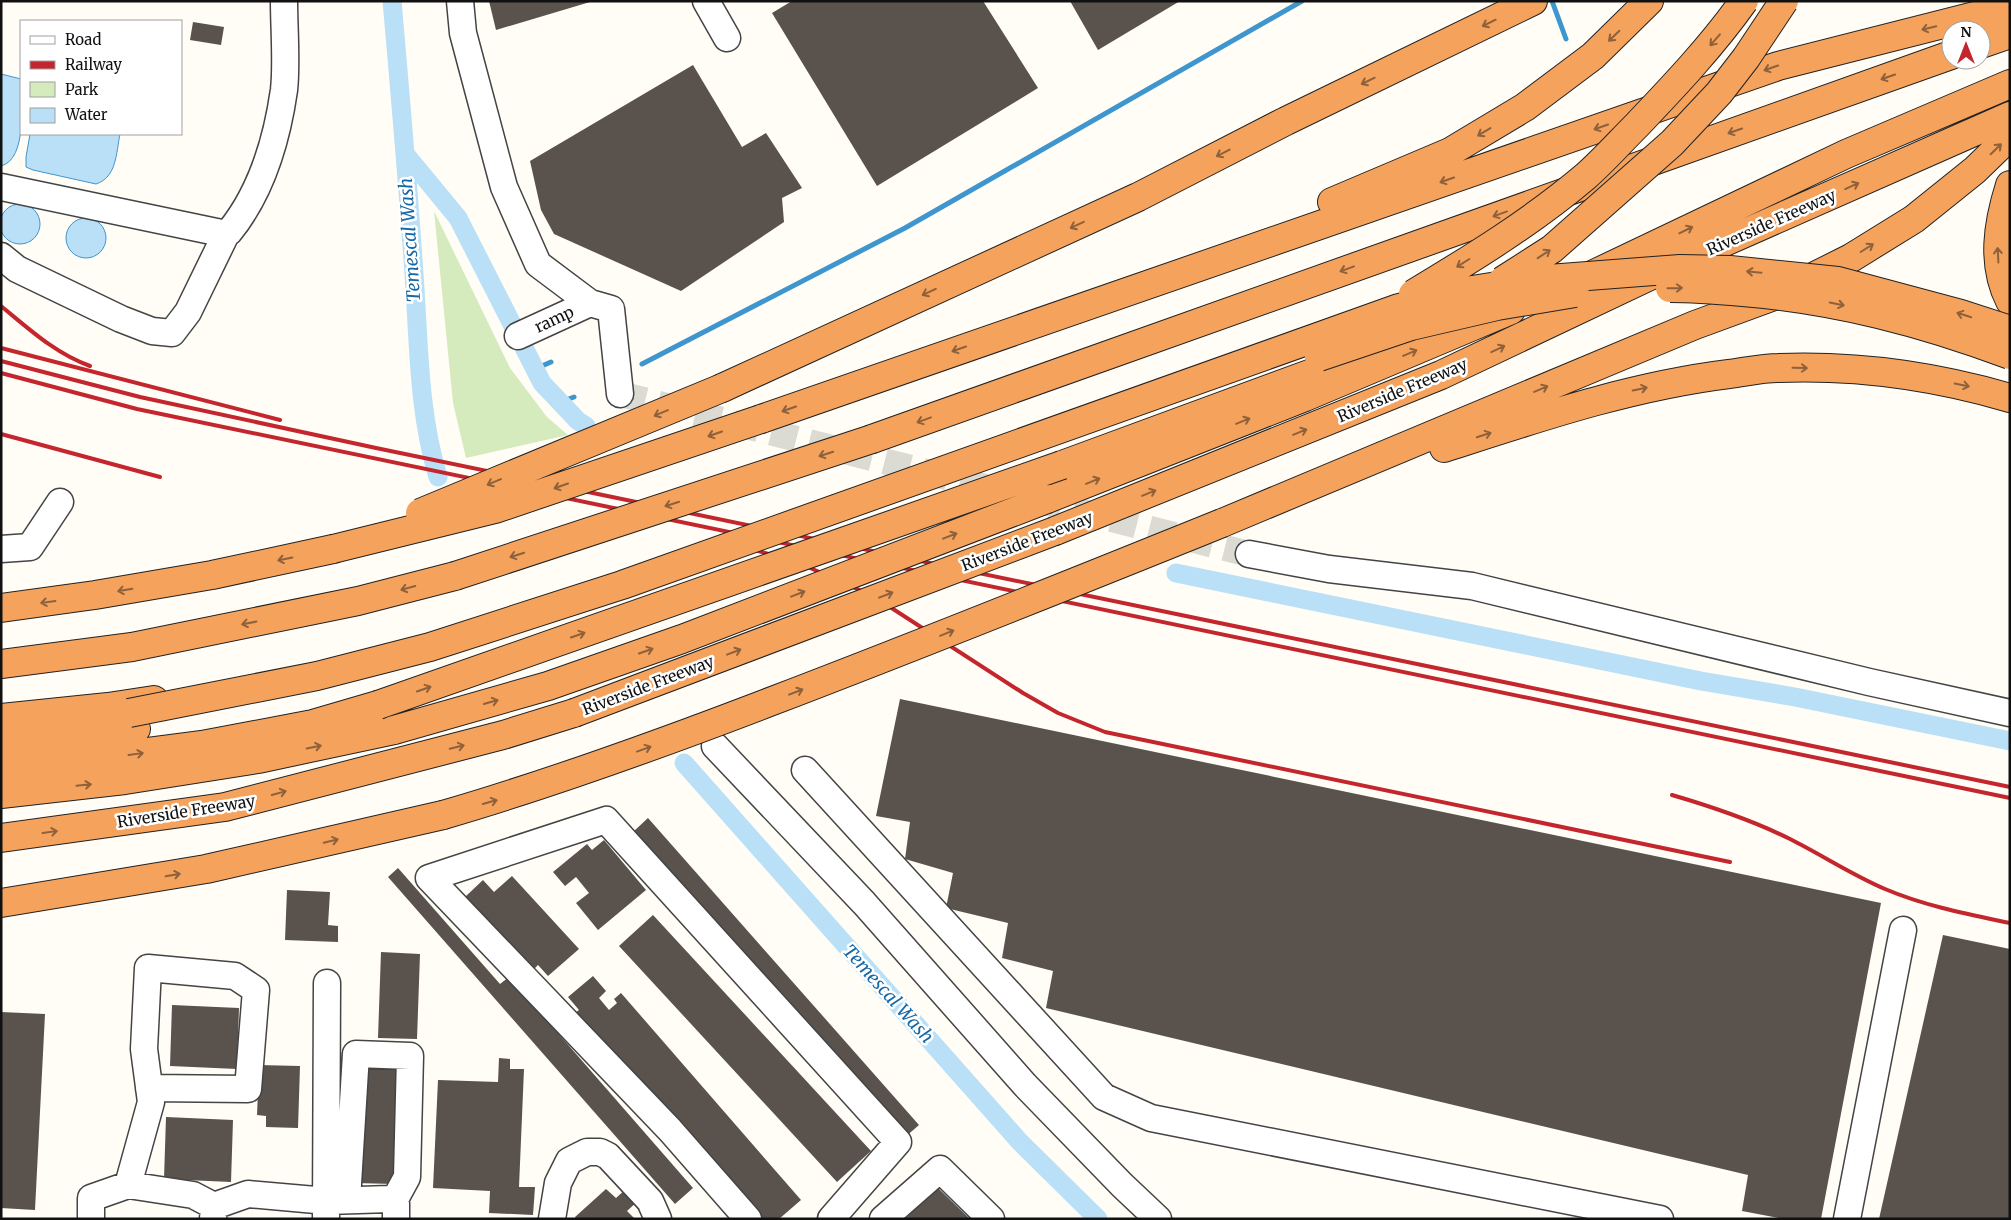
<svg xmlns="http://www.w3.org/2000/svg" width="2011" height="1220" font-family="Merriweather,serif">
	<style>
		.green { fill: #d5ebbd }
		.water { fill: #b9e0f7; stroke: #3f96cf }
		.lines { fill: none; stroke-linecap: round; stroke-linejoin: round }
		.stream { stroke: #3f96cf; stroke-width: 5 }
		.canal { stroke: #b9e0f7; stroke-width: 19 }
		.building { fill: #5a524d }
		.minor-tunnel { stroke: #dbdad3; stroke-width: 26; stroke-dasharray: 26 13; stroke-linecap: butt }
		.minor-casing { stroke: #444; stroke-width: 29 }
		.highway-casing { stroke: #222; stroke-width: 30 }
		.minor { stroke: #fff; stroke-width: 26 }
		.highway { stroke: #f5a25d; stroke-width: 28 }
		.rail { stroke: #c4262e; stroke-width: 4 }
		.highway-bridge-casing { stroke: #222; stroke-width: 30; stroke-linecap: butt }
		.highway-bridge { stroke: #f5a25d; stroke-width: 28 }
		.oneway { stroke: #8e613b }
		.labels { text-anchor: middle; stroke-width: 5; stroke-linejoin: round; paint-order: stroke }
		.street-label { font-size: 16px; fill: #111; stroke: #fff }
		.water-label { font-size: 18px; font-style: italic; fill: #1768a6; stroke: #fff }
	</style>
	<rect width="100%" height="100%" fill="#fffdf5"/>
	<!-- green -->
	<path class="green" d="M 434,211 L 510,368 L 547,417 L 568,435 L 466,458 L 453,403 Z"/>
	<!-- water -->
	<path class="water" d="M 1,74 L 21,79 C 21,100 28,159 1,166 Z
		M 30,134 L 120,134 C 116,153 117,177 96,184 L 33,170 L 26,167 L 26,157 Z
		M0 224a20 20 0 1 1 40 0a20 20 0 1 1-40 0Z
		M66 238a20 20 0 1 1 40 0a20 20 0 1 1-40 0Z"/>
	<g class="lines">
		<!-- stream -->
		<path class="stream" d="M 1552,1 L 1566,39
			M 642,364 L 905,228 L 1302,1
			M 535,369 L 551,362
			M 561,402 L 574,397"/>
		<!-- canal -->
		<path class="canal" d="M 392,1 C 400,92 408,183 414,274 C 419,342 418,411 438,477
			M 406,155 L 458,218 L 542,383 L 578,421 L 586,426
			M 1176,573 L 1701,681 L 1795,697 L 2010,741
			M 684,763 L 1020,1142 L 1098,1219"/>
	</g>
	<!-- building -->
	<path class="building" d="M 489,1 L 590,1 L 590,2 L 496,30 Z
		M 792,1 L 983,1 L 1038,88 L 877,186 L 772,13 Z
		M 1070,1 L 1180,1 L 1098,50 Z
		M 193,22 L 224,27 L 221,45 L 190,40 Z
		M 693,65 L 742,147 L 766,133 L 802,188 L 782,198 L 784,222 L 681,291 L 554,234 L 541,210 L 530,161 Z
		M 900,699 L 1881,903 L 1821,1219 L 1784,1219 L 1742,1211 L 1748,1175 L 1046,1008 L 1053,971 L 1002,958 L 1008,923 L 946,908 L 953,873 L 905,859 L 910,822 L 876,816 Z
		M 648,818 L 919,1125 L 904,1138 L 633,832 Z
		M 604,840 L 646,890 L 598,930 L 576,903 L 589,893 L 576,877 L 565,886 L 553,872 L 587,844 L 592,850 Z
		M 398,868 L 500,984 L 509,977 L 693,1188 L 675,1204 L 388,877 Z
		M 512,876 L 579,949 L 548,976 L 538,965 L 533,970 L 465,897 L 483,880 L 494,892 Z
		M 287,890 L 330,892 L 328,925 L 338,926 L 338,942 L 285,940 Z
		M 653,915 L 871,1151 L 837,1182 L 619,946 Z
		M 1943,935 L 2010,949 L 2010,1219 L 1879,1219 Z
		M 381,952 L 420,954 L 417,1039 L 378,1038 Z
		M 593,976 L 606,991 L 599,998 L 609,1010 L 617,1003 L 614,999 L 621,993 L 801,1200 L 779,1219 L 754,1219 L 575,1013 L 579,1010 L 568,997 Z
		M 172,1005 L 239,1008 L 237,1069 L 170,1066 Z
		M 1,1012 L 45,1014 L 35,1210 L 1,1208 Z
		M 499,1058 L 510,1059 L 510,1069 L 524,1069 L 519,1187 L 535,1187 L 533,1215 L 489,1213 L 490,1191 L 433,1188 L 438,1080 L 498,1082 Z
		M 356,1059 L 399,1060 L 395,1184 L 353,1183 Z
		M 259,1065 L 300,1066 L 298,1128 L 266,1127 L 266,1116 L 257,1115 Z
		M 166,1117 L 233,1120 L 231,1182 L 164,1179 Z
		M 937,1187 L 970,1219 L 905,1219 Z
		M 627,1188 L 639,1200 L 627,1211 L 635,1219 L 576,1219 L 575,1217 L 606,1189 L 616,1198 Z"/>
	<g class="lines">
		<!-- minor-tunnel -->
		<path class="minor-tunnel" d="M 620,394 L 1249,554"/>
		<!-- minor casing -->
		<g class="minor-casing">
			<path id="minor" d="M 460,1 L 463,33 L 504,187 L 538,264 L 590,303 L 611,309 L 620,394
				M 706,1 L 727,38
				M 1,187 L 226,234 L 229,232 C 261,193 277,139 284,90 C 287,64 284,28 284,1
				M 1,256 L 17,269 L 121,319 L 152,331 L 172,333 L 188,312 L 226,234
				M 518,336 L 590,303
				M 1,549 L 30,547 L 60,502
				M 1249,554 L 1329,569 L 1472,586 L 1869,682 L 2010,713
				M 715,746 L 864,903 L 1025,1085 L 1122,1185 L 1158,1219
				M 805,770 L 1104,1097 L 1151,1118 L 1660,1219
				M 128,1185 L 151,1102 L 144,1049 L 148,968 L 235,976 L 256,990 L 248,1089 L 149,1088
				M 347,1200 L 356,1054 L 410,1056 L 407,1177 L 394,1201
				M 91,1219 L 91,1198 L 128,1185 L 193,1195 L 214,1206
				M 213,1219 L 214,1206 L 248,1194 L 327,1201 L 390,1199 L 396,1203 L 396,1218
				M 326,1219 L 327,983
				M 552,1219 L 558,1183 L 569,1161 L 587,1152 L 600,1152 L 608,1156 L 650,1201 L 658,1219
				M 748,1219 L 670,1130 L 429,878 L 606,820 L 898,1142 L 831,1219
				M 883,1219 L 940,1169 L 991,1219
				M 1847,1219 L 1903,930"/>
		</g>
		<!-- highway casing -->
		<g class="highway-casing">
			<path id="highway" d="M 1981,44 L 2010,34
				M 2010,185 C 1998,223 1991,264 2010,301
				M 1332,202 L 1450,152 L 1525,107 L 1593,56 L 1649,1
				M 1592,275 L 1846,154 L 2010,84
				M 722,388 L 1138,197 L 1286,121 L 1533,1
				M 761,419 L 1778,66 L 2010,7
				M 872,439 L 1951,55
				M 1444,448 C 1537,418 1631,386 1729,374 C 1745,372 1762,368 1778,368 C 1856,365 1935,376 2010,398
				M 1062,465 L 1342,362
				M 1047,499 L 1305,397 L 1511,310
				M 1222,523 L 1695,325 L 1777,295 L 1851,258 L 1914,219 L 1975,170 L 2010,136
				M 1055,531 L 1441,375 L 1677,263 L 2010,116
				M 1,608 L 95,595 L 212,575 L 333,549
				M 1,664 L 132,647 L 358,601 L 455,576
				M 1,718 L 108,707 L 154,700
				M 1,746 L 136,729
				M 1,771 L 202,745 L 313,724 L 378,705
				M 1,794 L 125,780 L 258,759 L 394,730
				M 1,838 L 225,807 L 503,735 L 574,713
				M 1,903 L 206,869 L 443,815"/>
		</g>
		<!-- minor -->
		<use href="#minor" class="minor"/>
		<!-- highway -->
		<use href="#highway" class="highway"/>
		<!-- rail -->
		<path class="rail" d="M 1,306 C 29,329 56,354 90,366
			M 1,348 L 280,420
			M 1,361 L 140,397 L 376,448 L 2010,787
			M 1,373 L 137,409 L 2010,798
			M 1,434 L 160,477
			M 745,547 L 799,563 L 873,596 L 1023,693 L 1058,713 L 1105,732 L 1730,862
			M 1672,795 C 1713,807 1752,820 1790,839 C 1822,855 1852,875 1885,889 C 1925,906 1967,914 2010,923"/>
		<!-- highway-bridge casing -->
		<g class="highway-bridge-casing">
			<path id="highway-bridge" d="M 1502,281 L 1552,249 L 1672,143 L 1719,93 L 1746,58 L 1784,1
				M 1670,288 C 1695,288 1719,290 1743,292 C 1837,300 1922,322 2010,355
				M 1413,294 C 1473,258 1533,221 1586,176 C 1604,160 1620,142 1637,125 C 1675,85 1712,46 1744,1
				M 1319,357 L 1411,326 L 1497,306 L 1575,293
				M 420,513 L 722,388
				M 333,549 L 495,509 L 761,419
				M 455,576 L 872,439
				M 378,705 L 1062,465
				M 129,713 L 317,676 L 430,647 L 622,585 L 1399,308 L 1466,291 L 1535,280 L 1680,269 L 1730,270 L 1838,281 L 1961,314 L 2010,330
				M 574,713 L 1055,531
				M 394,730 L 548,686 L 682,639 L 1047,499
				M 443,815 C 553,783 660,744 767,703 C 919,645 1071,584 1222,523"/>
		</g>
		<!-- highway-bridge -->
		<use href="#highway-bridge" class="highway-bridge"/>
	</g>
	<!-- one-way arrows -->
	<defs><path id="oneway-shaft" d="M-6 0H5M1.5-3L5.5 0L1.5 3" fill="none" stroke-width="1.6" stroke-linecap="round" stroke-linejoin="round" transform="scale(1.25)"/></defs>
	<g class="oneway">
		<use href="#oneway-shaft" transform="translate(1489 23) rotate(154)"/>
		<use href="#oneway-shaft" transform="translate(1929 28) rotate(166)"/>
		<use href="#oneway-shaft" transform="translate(1614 36) rotate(136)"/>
		<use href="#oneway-shaft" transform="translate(1715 40) rotate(131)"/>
		<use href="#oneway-shaft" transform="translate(1771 68) rotate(161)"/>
		<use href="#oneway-shaft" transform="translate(1888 77) rotate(161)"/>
		<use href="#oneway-shaft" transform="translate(1368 81) rotate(154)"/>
		<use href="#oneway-shaft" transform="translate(1601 127) rotate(161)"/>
		<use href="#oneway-shaft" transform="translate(1735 131) rotate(161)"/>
		<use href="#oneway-shaft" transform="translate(1484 132) rotate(149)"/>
		<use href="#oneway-shaft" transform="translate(1996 149) rotate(-44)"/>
		<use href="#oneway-shaft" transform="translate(1223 153) rotate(153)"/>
		<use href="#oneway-shaft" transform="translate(1447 180) rotate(161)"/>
		<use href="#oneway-shaft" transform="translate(1852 186) rotate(-24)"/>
		<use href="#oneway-shaft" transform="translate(1500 214) rotate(160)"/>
		<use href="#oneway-shaft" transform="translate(1077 225) rotate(155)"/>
		<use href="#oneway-shaft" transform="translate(1686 230) rotate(-26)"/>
		<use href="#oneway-shaft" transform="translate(1867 248) rotate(-32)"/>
		<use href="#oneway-shaft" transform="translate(1544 254) rotate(-33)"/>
		<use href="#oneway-shaft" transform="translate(1998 255) rotate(-93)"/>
		<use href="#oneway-shaft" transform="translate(1463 263) rotate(148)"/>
		<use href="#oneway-shaft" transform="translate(1347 269) rotate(160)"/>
		<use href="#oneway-shaft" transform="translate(1754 272) rotate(-175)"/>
		<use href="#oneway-shaft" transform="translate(1675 288) rotate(-1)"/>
		<use href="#oneway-shaft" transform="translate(929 292) rotate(155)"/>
		<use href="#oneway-shaft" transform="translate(1837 304) rotate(12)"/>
		<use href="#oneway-shaft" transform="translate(1964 315) rotate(-162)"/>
		<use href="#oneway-shaft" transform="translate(959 349) rotate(161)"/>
		<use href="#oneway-shaft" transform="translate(1498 349) rotate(-25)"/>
		<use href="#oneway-shaft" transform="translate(1410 353) rotate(-23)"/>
		<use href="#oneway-shaft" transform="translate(1800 368) rotate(1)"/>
		<use href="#oneway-shaft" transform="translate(1962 385) rotate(11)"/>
		<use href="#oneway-shaft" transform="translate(1541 389) rotate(-23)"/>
		<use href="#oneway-shaft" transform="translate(1640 389) rotate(-12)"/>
		<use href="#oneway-shaft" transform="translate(789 409) rotate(161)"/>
		<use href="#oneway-shaft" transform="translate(661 413) rotate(157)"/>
		<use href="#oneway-shaft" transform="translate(924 420) rotate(160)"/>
		<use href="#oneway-shaft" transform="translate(1243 421) rotate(-22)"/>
		<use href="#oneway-shaft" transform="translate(1300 432) rotate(-22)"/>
		<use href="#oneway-shaft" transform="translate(715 434) rotate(161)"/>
		<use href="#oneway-shaft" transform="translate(1484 435) rotate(-18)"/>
		<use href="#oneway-shaft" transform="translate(826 454) rotate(162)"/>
		<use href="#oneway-shaft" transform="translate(1093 481) rotate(-22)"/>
		<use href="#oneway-shaft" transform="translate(494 482) rotate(157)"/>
		<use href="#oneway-shaft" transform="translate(561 486) rotate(161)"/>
		<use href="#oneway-shaft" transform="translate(1149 493) rotate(-22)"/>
		<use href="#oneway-shaft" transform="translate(672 504) rotate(162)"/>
		<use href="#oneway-shaft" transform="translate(950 536) rotate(-21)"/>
		<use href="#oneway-shaft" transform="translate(517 555) rotate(162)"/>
		<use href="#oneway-shaft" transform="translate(285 559) rotate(168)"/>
		<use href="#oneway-shaft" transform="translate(408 588) rotate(165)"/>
		<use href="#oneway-shaft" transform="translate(125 590) rotate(170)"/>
		<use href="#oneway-shaft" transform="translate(798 594) rotate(-21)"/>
		<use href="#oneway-shaft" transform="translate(886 595) rotate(-21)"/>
		<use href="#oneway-shaft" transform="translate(48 602) rotate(172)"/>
		<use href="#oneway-shaft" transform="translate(249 623) rotate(169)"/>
		<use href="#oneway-shaft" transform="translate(947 633) rotate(-22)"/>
		<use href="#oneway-shaft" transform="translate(578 635) rotate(-19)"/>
		<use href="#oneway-shaft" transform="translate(646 651) rotate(-19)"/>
		<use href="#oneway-shaft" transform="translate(734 652) rotate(-21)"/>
		<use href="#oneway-shaft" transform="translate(424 689) rotate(-19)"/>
		<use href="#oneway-shaft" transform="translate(796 692) rotate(-21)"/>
		<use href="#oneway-shaft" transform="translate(491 702) rotate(-16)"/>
		<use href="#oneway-shaft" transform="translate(314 747) rotate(-12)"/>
		<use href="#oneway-shaft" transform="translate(457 747) rotate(-14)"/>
		<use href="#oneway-shaft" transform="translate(644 749) rotate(-20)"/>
		<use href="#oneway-shaft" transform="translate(136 754) rotate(-8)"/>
		<use href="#oneway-shaft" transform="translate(84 785) rotate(-6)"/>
		<use href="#oneway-shaft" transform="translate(279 793) rotate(-15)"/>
		<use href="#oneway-shaft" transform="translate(490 802) rotate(-16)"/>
		<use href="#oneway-shaft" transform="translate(50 832) rotate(-8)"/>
		<use href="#oneway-shaft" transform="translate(331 841) rotate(-13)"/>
		<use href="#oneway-shaft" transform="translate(173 875) rotate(-10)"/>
	</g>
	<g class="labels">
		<!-- street labels -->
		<g class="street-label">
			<text transform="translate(1771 222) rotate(-24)" y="6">Riverside Freeway</text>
			<text transform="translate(554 319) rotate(-25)" y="6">ramp</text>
			<text transform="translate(1402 390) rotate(-23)" y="6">Riverside Freeway</text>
			<text transform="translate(1027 541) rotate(-21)" y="6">Riverside Freeway</text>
			<text transform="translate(648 685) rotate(-21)" y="6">Riverside Freeway</text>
			<text transform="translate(186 811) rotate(-9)" y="6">Riverside Freeway</text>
		</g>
		<!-- water labels -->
		<g class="water-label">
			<text transform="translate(410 240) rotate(-94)" y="6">Temescal Wash</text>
			<text transform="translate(888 994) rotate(48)" y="6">Temescal Wash</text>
		</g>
	</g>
	<!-- border -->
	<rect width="2011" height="1220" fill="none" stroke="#111111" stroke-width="5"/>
	<!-- legend -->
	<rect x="20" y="20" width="162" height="115" fill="#ffffff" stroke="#a0a0a0"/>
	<rect x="30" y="36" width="25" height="8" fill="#ffffff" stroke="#a0a0a0"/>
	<text x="65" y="45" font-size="15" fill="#111111">Road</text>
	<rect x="30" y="61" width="25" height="8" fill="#c4262e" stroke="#a0a0a0"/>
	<text x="65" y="70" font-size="15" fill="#111111">Railway</text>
	<rect x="30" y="82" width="25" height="15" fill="#d5ebbd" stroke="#a0a0a0"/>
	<text x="65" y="95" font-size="15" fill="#111111">Park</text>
	<rect x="30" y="108" width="25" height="15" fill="#b9e0f7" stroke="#a0a0a0"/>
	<text x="65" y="120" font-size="15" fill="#111111">Water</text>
	<!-- north arrow -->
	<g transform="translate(1966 45)"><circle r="24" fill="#ffffff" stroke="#a0a0a0"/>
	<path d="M0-4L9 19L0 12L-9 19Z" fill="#c4262e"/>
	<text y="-8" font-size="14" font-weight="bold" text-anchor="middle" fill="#111111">N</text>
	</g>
</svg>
